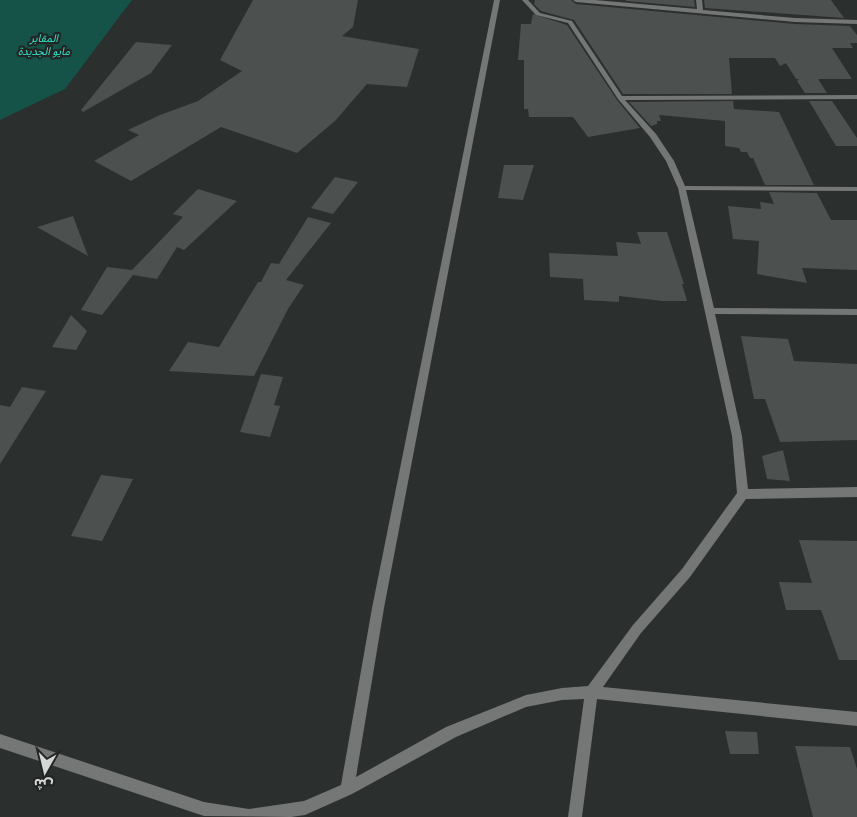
<svg xmlns="http://www.w3.org/2000/svg" width="857" height="817" font-family="'Playfair Display','Noto Sans Arabic',serif">
	<rect width="100%" height="100%" fill="#2b2f2e"/>
	<path fill="#155248" d="M0,0H132L65,89L0,120Z"/>
	<path fill="#4c504f" d="M253,0H358L353,27L342,36L419,49L407,87L367,84L335,121L297,153L221,127L131,181L94,161L139,135L128,130L160,115L198,101L242,71L220,60Z
		M535,0H571L576,4L795,24L850,26L857,35V43H850L853,48H832L852,79H818L827,93H805L797,81L799,79H796L786,63L780,66L775,58H729L732,94H623L574,20L541,11L534,4Z
		M626,0H694L695,7L626,1Z
		M704,0H831L844,18L705,8Z
		M533,14L567,25L617,100L640,128L588,137L573,117H529L528,109H524V60H518L521,24H531Z
		M136,42L172,45L151,73L83,112L81,110Z
		M733,101L734,109L779,112L814,185H765L753,158H750L747,152H741L739,148L725,146V121L659,115L661,121H657V124L651,126L629,102Z
		M809,101H832L857,138V146H836Z
		M504,165H534L523,200L498,198Z
		M335,177L358,182L333,214L311,208Z
		M198,189L237,201L184,250L177,247L157,279L133,275L102,315L81,310L107,267L132,270L183,217L173,214Z
		M769,192L817,193L831,220H857V270L802,268L807,283L757,274L759,241L733,239L728,206L761,209L760,202L774,204Z
		M73,216L88,256L37,227Z
		M308,217L331,223L286,280L304,285L288,309L254,376L169,371L188,342L219,347L258,282H261L271,263L279,264Z
		M637,232H667L684,284H682L687,301H663L619,296V302L584,300L583,279L550,277L549,253L618,256L616,242L641,244Z
		M71,315L87,331L76,350L52,347Z
		M741,336L788,339L794,361L857,364V440L780,442L765,399H754Z
		M261,374L283,377L274,405L280,406L270,437L240,432Z
		M22,387L46,391L0,464V405L10,407Z
		M783,450L790,481L767,479L762,456Z
		M101,475L133,479L102,541L71,536Z
		M799,540L857,541V660H839L821,610H786L779,582L812,583Z
		M725,731L757,732L759,754H730Z
		M795,746L850,747L857,769V817H813Z"/>
	<g fill="none" stroke-linecap="round" stroke-linejoin="round">
		<path fill="#757676" fill-rule="evenodd" d="M494,0H500L384,608L356,777L446,727L526,695L562,688L588,686L633,625L682,569L737,493L732,436L678,188L666,161L650,137L618,99L568,23L536,15L522,0H528L540,13L572,21L622,96L857,95V99L625,100L656,134L674,161L685,186L857,187V191L686,190L714,308L857,309V315L715,314L742,436L748,489L857,487V497L746,499L690,577L641,633L603,687L857,712V726L597,699L582,817H568L584,699L562,700L526,707L456,737L352,794L305,815L291,817L204,816L0,748V734L204,802L249,809L304,801L341,785L372,608Z
			M573,0H595L697,9L696,0H702L703,10L795,18L857,20V24L795,22L576,2Z"/>
	</g>
	<g text-anchor="middle" stroke-width="4.5" stroke-linejoin="round" paint-order="stroke">
		<g font-size="11" font-style="italic" fill="#2ee6cb" stroke="#222524">
			<text x="44" y="42">المقابر<tspan x="44" dy="13">مايو الجديدة</tspan></text>
		</g>
	</g>
	<g transform="translate(45 772) rotate(188)" stroke="#222524" stroke-width="4" paint-order="stroke">
	<path d="M0-4L9 19L0 12L-9 19Z" fill="#d5d7d7"/>
	<text y="-8" font-size="14" font-weight="bold" text-anchor="middle" fill="#d5d7d7">ش</text>
	</g>
</svg>
